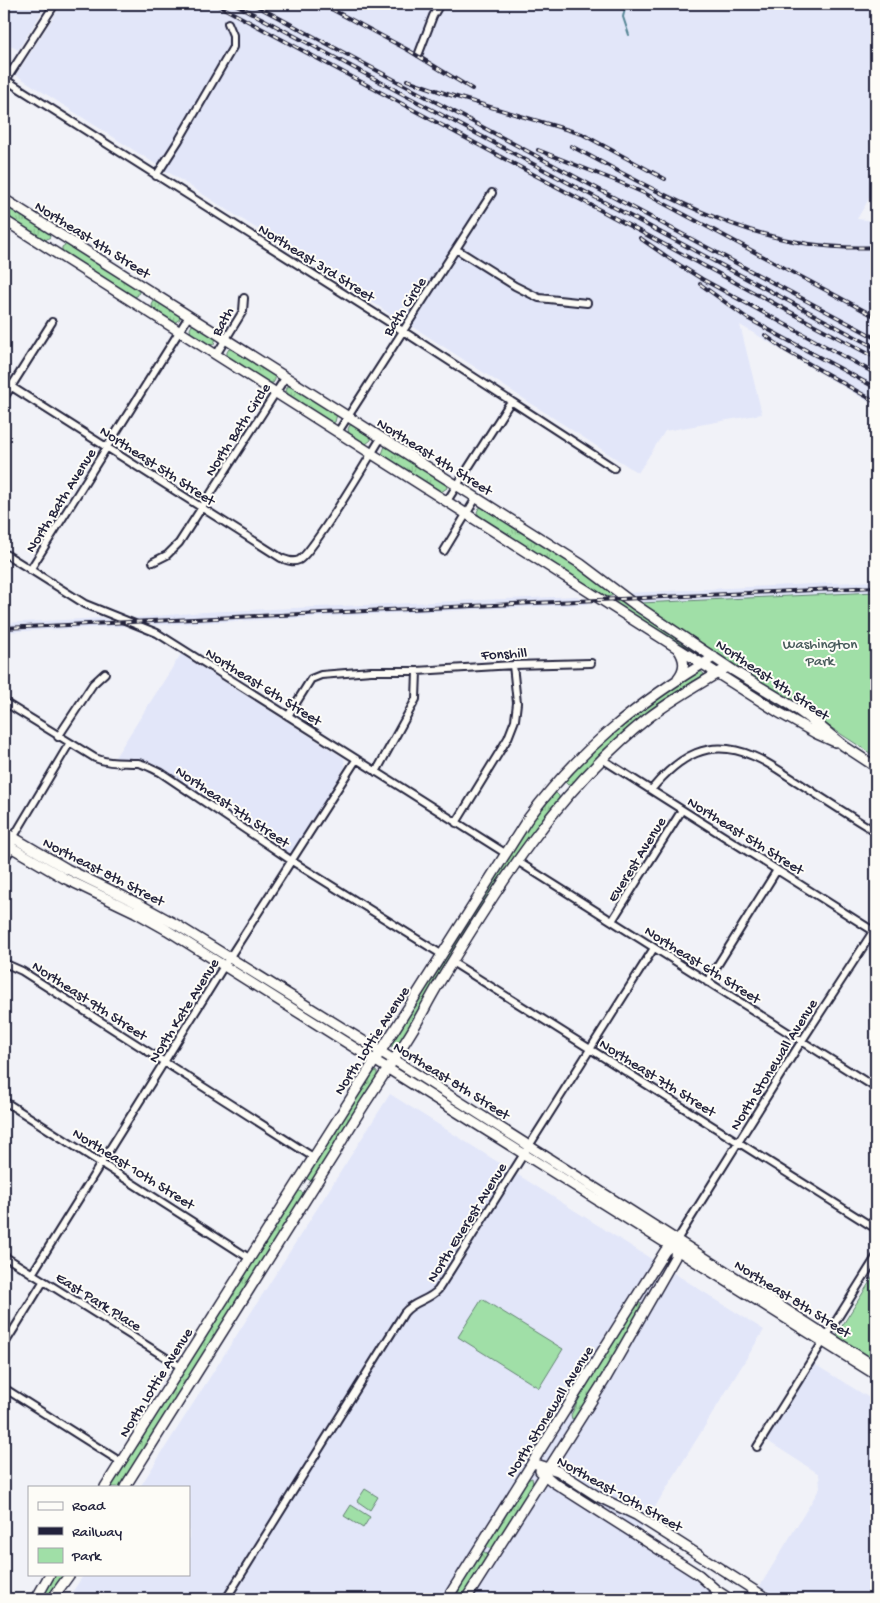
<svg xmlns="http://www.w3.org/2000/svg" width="880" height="1603" font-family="'Gochi Hand',sans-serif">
	<defs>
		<pattern id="grass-tufts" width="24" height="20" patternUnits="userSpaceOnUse" patternTransform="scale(1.25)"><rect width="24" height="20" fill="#a0dfa7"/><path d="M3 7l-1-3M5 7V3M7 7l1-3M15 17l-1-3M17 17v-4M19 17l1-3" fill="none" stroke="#8abf91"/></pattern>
	</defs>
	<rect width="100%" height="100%" fill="#f1f2f8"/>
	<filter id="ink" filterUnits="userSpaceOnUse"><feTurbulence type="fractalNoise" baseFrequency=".02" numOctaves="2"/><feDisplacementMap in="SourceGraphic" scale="10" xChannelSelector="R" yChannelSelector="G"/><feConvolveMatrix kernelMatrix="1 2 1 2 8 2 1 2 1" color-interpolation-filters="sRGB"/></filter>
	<g filter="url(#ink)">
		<path fill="#e2e6f9" d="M4,4H47L18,50L4,42Z
			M62,4H876V187L857,219L876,221V406L740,325L762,414L665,431L638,473L415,328L400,320L16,75Z
			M876,581V592L641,603L626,593Z
			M577,596L589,604L155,625L132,618L204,612Z
			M104,618L126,626L4,632V623Z
			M181,654L344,758L345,767L292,853L286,851L160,769L114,759Z
			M390,1094L764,1330L634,1541H638L672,1563L722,1599H68L84,1574H189V1487H140Z
			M814,1364L876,1402V1599H781L766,1590L761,1599H752L820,1488L819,1474L766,1440Z"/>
		<path fill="url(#grass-tufts)" stroke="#618071" d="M4,204L49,233L50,237L44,241L4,215Z
			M68,244L138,288L139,293L137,296L133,297L62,251V247L65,245Z
			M154,301H157L179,314L180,319L174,323L153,309L152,305Z
			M192,325H196L216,338L214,344L210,345L191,334L190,329Z
			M229,349H232L275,375V380L273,383H269L227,357V352Z
			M288,386H292L337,414L335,422L332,423L288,395L286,390Z
			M350,425H354L371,436V440L366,444L349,434L348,429Z
			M385,446L446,484L447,488L441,492L382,454Z
			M483,507L573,564L616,595L606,597L479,516L477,512L479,508Z
			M623,601L702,653L705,656L704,658H700L614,602Z
			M699,670L704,674L702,678L665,700L650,712L575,783L568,785L564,781L615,727Z
			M733,677L783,708L794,712L819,730V731L732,679Z
			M555,792L559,796V802L399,1046L395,1048L392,1047V1042L503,859L550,793Z
			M373,1070L377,1072V1077L343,1129L334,1151L316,1178L311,1181L306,1178V1172Z
			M298,1190L303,1193L304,1199L122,1487H109L294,1193Z
			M638,1302L641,1304L642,1309L575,1418L572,1419L571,1415L590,1377Z
			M532,1478L533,1484L492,1550L484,1545L527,1480Z
			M481,1550L489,1555L460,1599H455L467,1572Z
			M53,1574H67L50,1599H39Z"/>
		<path fill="#a0dfa7" stroke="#618071" d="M876,592V757L641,603Z
			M876,1272V1362L842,1340L837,1334Z
			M482,1299L563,1349L539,1388L458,1337Z
			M365,1489L378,1497L370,1510L357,1501Z
			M351,1505L370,1517L363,1528L344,1516Z"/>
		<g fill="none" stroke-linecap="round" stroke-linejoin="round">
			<path stroke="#548594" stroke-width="2" d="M626,4L623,17L629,35"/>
			<defs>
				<path id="street" d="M419,53L433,16L440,4
					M6,80L403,331L614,468
					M4,83L55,4
					M156,176L179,140L233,47V35L228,23
					M456,249L515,286L539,298L587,303
					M216,355L243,311L244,298
					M4,382L281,558C287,560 292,563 299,560C313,553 369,457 381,438
					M4,398L52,322
					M338,432L492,193
					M447,501L511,401
					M444,551L476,498
					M4,553L85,604L157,633L505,853
					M153,562L167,555L179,543L285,378
					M30,570L189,316
					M4,702L95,758C109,764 122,762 138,763C145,764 153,769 160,772L292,861L441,954
					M288,716L311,679L321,675L371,671H417L513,665L591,663
					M58,737L93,684L105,673
					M602,759L875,932
					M376,772L416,699L417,671
					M651,790C679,756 709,737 753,756C770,763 784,774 799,783C825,800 850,816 876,832
					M456,823L508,738L515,720L517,703L513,665
					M4,860L12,848L13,838L69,744
					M517,861L876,1088
					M612,921L682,810
					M452,962L876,1229
					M4,963L22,971L313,1157
					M707,982L777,870
					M4,1101L249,1258
					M677,1240L796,1050L876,927
					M4,1256L181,1367
					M32,1274L224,966L356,760
					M4,1345L43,1282
					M4,1388L121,1462
					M757,1447L876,1257
					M226,1599L404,1313C413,1301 428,1301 438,1290L654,948"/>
				<path id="secondary" d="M4,199L581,564L634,604L734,671L792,706L821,727L844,746L876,767
					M4,220L778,712L817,734L835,742
					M678,649C685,659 686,668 678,678
					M4,832L67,869L137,903L177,925L402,1065L876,1367
					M4,843L64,878L135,912L167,930L876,1375
					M533,1463L558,1471L597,1496L636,1515L768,1599
					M540,1471L553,1482L699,1575L716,1590L730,1599
					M105,1487L527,820C578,750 640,701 714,657
					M125,1487L335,1153C358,1111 387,1072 412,1031C421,1016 429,1000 438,985C497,887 558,790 648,718C673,699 701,683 728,667
					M36,1599L50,1574
					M52,1599L70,1574
					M447,1599L665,1251L673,1244
					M466,1599L606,1378L675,1257L676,1245"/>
			</defs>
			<use href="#street" stroke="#22223b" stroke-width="10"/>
			<use href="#secondary" stroke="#22223b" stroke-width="12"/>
			<use href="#street" stroke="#fdfcf7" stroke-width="6"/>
			<use href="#secondary" stroke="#fdfcf7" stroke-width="9"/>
			<defs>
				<path id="rail" d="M216,4L876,358
					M235,4L876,348
					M253,4L876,338
					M322,4L408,50L472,89
					M407,80L450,95L582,134L665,179
					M571,146C668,197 762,254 876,247
					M538,150L619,182L646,194L876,317
					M640,238L673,261L702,279L876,374
					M700,284L747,318L876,388
					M765,335L785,350L876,402
					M4,628L876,587"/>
			</defs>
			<use href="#rail" stroke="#22223b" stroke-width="4"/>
			<use href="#rail" stroke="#fdfcf7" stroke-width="2" stroke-dasharray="5.5" stroke-linecap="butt"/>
		</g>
	</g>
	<g text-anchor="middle" stroke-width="4" stroke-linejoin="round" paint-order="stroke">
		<g font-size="15" fill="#22223b" stroke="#fdfcf7">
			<text transform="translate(93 239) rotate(32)" y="5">Northeast 4th Street</text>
			<text transform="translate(317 262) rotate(32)" y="5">Northeast 3rd Street</text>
			<text transform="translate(404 306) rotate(-57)" y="5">Bath Circle</text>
			<text transform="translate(222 321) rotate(-61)" y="5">Bath</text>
			<text transform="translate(237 429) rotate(-57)" y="5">North Bath Circle</text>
			<text transform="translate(435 456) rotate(32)" y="5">Northeast 4th Street</text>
			<text transform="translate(158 465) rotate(33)" y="5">Northeast 5th Street</text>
			<text transform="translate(60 500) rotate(-58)" y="5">North Bath Avenue</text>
			<text transform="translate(504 653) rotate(-3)" y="5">Fonshill</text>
			<text transform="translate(773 679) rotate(34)" y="5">Northeast 4th Street</text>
			<text transform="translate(264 686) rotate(32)" y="5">Northeast 6th Street</text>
			<text transform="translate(233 806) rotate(34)" y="5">Northeast 7th Street</text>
			<text transform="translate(746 835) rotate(32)" y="5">Northeast 5th Street</text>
			<text transform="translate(636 859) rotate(-58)" y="5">Everest Avenue</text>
			<text transform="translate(104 871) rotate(27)" y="5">Northeast 8th Street</text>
			<text transform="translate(703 964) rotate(32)" y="5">Northeast 6th Street</text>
			<text transform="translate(90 1000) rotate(33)" y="5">Northeast 9th Street</text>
			<text transform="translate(183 1010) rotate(-58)" y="5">North Kate Avenue</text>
			<text transform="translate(371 1040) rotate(-57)" y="5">North Lottie Avenue</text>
			<text transform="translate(773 1064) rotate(-58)" y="5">North Stonewall Avenue</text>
			<text transform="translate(658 1077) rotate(32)" y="5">Northeast 7th Street</text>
			<text transform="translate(452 1080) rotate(32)" y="5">Northeast 8th Street</text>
			<text transform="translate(134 1168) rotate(32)" y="5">Northeast 10th Street</text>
			<text transform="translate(466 1222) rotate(-58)" y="5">North Everest Avenue</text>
			<text transform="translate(793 1298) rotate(32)" y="5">Northeast 8th Street</text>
			<text transform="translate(99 1301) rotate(32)" y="5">East Park Place</text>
			<text transform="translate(155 1382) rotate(-58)" y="5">North Lottie Avenue</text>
			<text transform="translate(549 1411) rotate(-58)" y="5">North Stonewall Avenue</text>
			<text transform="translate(620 1493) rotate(29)" y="5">Northeast 10th Street</text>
		</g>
		<g font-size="15" fill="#485b5b" stroke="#fdfcf7">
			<text x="820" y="648">Washington<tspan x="820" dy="17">Park</tspan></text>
		</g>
	</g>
	<rect width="880" height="1603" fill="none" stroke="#fdfcf7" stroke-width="20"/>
	<rect x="10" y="10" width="860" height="1583" fill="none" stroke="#22223b" stroke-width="2" filter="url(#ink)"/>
	<rect x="28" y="1486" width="162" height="90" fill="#fdfcf7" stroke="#a5a5ac"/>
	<rect x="38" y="1502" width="25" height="8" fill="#fdfcf7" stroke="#a5a5ac"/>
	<text x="72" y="1510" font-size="15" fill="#22223b">Road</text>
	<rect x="38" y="1527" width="25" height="8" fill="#22223b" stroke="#a5a5ac"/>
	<text x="72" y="1536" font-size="15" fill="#22223b">Railway</text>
	<rect x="38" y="1548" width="25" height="15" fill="#a0dfa7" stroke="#a5a5ac"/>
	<text x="72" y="1560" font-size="15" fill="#22223b">Park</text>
</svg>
